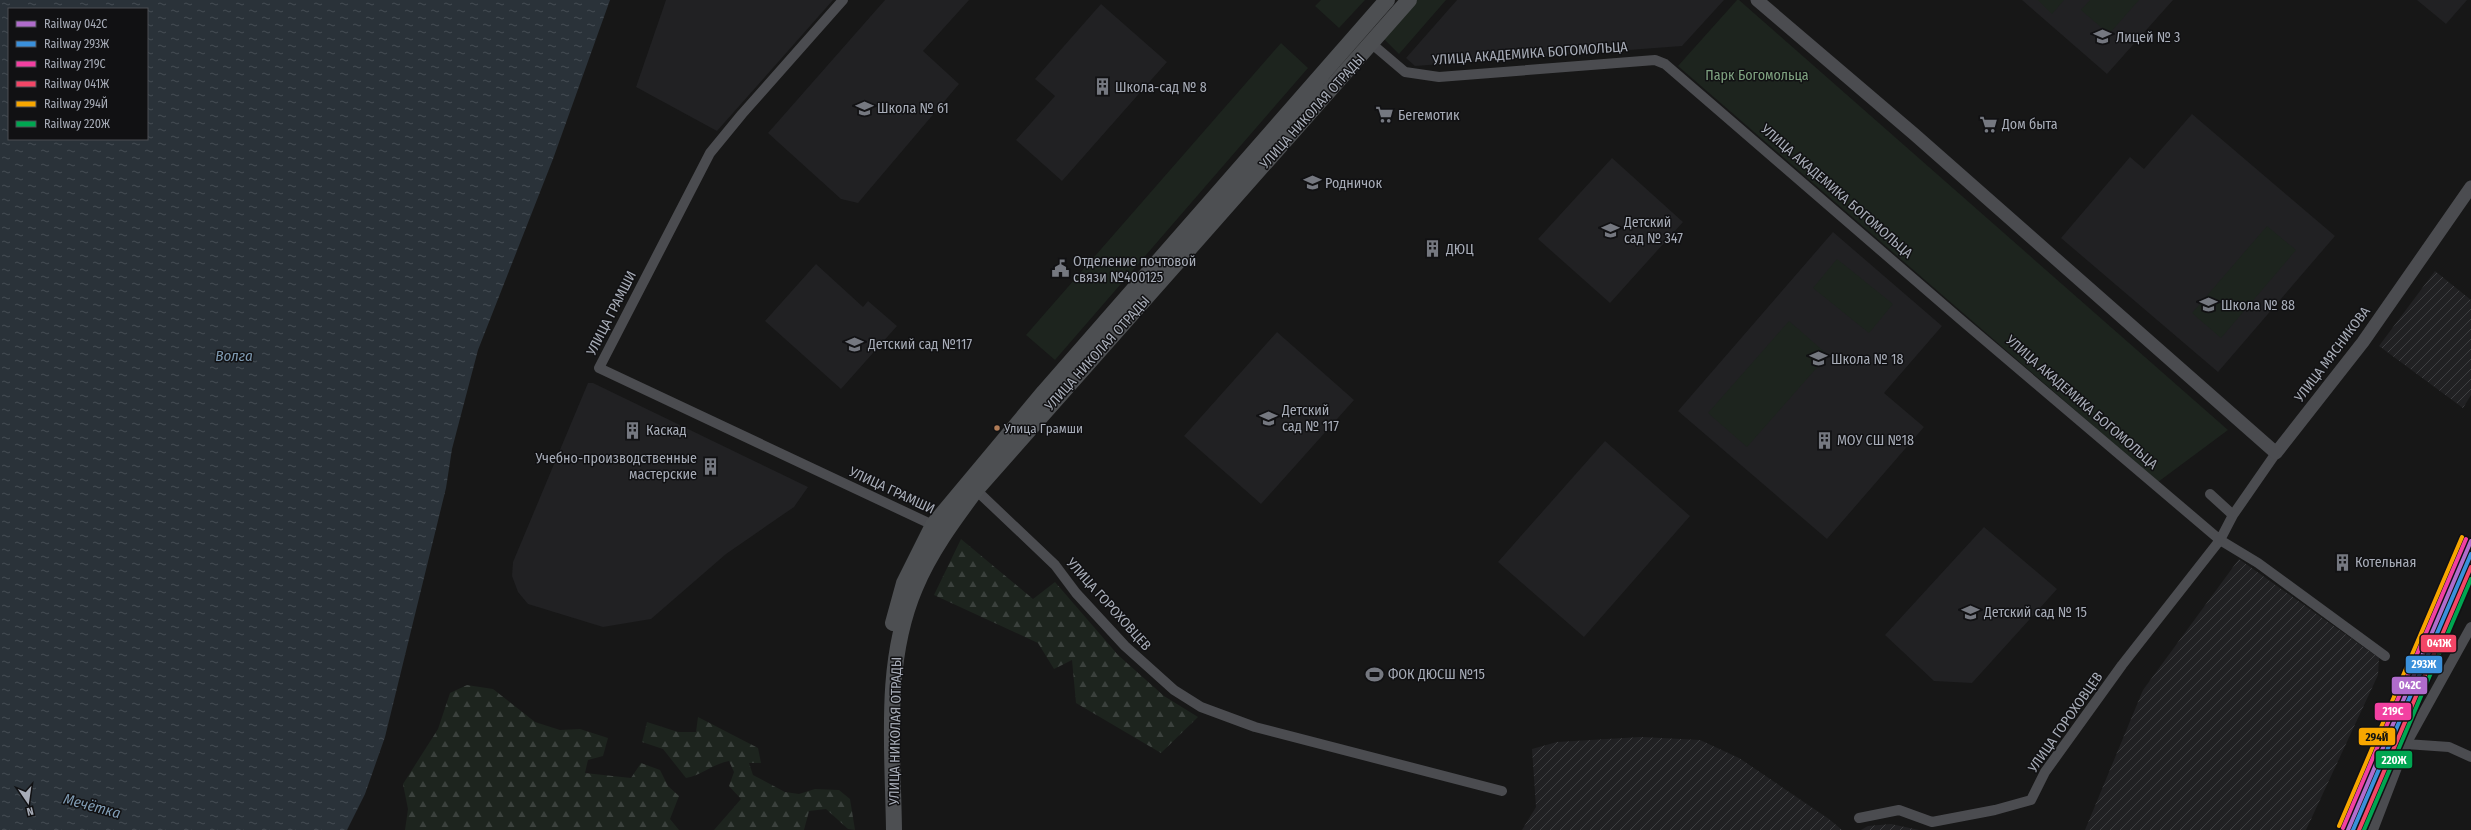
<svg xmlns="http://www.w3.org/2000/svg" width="2471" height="830" font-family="'Fira Sans Condensed',sans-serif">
	<defs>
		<pattern id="industrial-furrows" width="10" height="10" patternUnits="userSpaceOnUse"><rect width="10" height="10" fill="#212123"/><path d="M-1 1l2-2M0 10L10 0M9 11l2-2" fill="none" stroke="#3e3f41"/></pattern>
		<pattern id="forest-firs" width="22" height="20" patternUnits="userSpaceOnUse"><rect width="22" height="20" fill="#1d241e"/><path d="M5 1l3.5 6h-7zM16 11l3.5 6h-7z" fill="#3b413d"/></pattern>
		<pattern id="water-ripples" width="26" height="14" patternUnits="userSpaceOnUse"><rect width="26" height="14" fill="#2a3239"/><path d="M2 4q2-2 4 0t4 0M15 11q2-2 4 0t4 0" fill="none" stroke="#464d54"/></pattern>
	</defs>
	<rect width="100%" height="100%" fill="#171717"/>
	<path fill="#212123" d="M666,0H833L717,131L636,87Z
		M885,0H969L923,51L959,84L858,203L841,199L768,133Z
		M1457,0H1724L1682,46L1415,66L1406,58Z
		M2022,0H2173L2107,74Z
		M2417,0H2467L2446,24Z
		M1101,4L1167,62L1062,181L1016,140L1055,96L1035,79Z
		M2192,114L2335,236L2218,372L2061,238L2130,157L2144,169Z
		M1612,158L1683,222L1610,303L1538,239Z
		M1833,232L1942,326L1884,393L1924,427L1827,539L1678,411Z
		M816,264L863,307L868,301L897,326L841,389L765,321Z
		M1277,332L1354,400L1261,504L1184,436Z
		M588,383H593L808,487L794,507L726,554L651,619L603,627L528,604L518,592L512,576L513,562Z
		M1605,441L1690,516L1584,637L1498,562Z
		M1984,527L2057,589L1972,683L1934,681L1885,635Z"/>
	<path fill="url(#industrial-furrows)" d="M2435,271L2471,300V395L2463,408L2379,346Z
		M2239,559L2379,658L2378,675L2306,830H2085L2143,690Z
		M1641,737L1700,740L1739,758L1829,819L1842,830H1522L1536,807L1532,749L1557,742Z
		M1891,824L1919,830H1861L1868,826Z"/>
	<path fill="#1d241e" d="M1321,0H1365L1339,28L1315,6Z
		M1417,0H1446L1399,54L1383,38Z
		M1737,0H1739L2228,430L2158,482L1678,66Z
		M2038,0H2064L2052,14Z
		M2090,0H2139L2109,34L2081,10Z
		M1281,43L1308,68L1055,360L1026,335Z
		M2267,226L2296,250L2221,338L2192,313Z
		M1837,259L1893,304L1869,333L1813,288Z
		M1789,321L1828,355L1747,447L1708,413Z"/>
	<path fill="url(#forest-firs)" d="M961,539L1033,599L1055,582L1118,655L1164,696L1198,717L1161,753L1076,703L1072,660L1054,669L1038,643L934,595Z
		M467,685L493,689L535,722L560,730L580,729L608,738L603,756L588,760L585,773L631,778L641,763L660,770L668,786L679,796L670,819L679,830H405L408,809L403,784L438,729L450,693Z
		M698,717L758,748L761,763H749L753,775L785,792L799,794L815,789L839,790L850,799L855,830L848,829L826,809L809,811L804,830H714L741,799L729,786L734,772L729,761C713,764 702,775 686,778L663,749L642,742L647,722L678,732H696Z"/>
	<path fill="url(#water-ripples)" fill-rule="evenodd" d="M0,0H610L553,159L478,350L452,449L446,488L385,737L365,794L347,830H0ZM9,9H147V139H9Z"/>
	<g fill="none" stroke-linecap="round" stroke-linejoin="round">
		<path stroke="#4b4c50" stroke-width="10" d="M843,0L742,114L710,153L599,368L937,527
			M1372,44L1405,72L1439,77L1655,60L1665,64L1960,319L2220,540L2258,563L2385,656
			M976,490L1055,565L1076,593L1125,646L1174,690L1201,707L1255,727L1502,791
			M2210,494L2233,515
			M2406,744L2449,747L2471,757
			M1859,818L1899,810L1932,822L1995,810L2031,800L2045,772L2122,665L2220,540L2233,515L2276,453
			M2373,830L2406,744L2471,627"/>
		<path stroke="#4b4c50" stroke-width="13" d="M1757,0L1914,134L2276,453L2363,342L2471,187"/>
		<path stroke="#4d4f52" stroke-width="16" d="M893,623L904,583L933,525L1044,392L1387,0
			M894,830C893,750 883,663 915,588C930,552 953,521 976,490L1409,0"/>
		<defs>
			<path id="rail" d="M2356,830L2471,559"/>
		</defs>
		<use href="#rail" stroke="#4b4c4f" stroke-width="4"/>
		<use href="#rail" stroke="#111113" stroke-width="2.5" stroke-dasharray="8" stroke-linecap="butt"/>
		<defs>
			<path id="rail-1" d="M2348,830L2471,541"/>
			<path id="rail-2" d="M2353,830L2471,554"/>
			<path id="rail-3" d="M2343,828L2466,539"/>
			<path id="rail-4" d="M2359,830L2471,567"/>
			<path id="rail-5" d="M2339,826L2462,537"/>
			<path id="rail-6" d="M2364,830L2471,579"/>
		</defs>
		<use href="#rail-1" stroke="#111113" stroke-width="7"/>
		<use href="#rail-2" stroke="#111113" stroke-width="7"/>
		<use href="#rail-3" stroke="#111113" stroke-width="7"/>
		<use href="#rail-4" stroke="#111113" stroke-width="7"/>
		<use href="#rail-5" stroke="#111113" stroke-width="7"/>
		<use href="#rail-6" stroke="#111113" stroke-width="7"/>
		<use href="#rail-1" stroke="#b06ccc" stroke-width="4"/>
		<use href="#rail-2" stroke="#3a90db" stroke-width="4"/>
		<use href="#rail-3" stroke="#f240a1" stroke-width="4"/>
		<use href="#rail-4" stroke="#f34667" stroke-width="4"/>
		<use href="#rail-5" stroke="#f7a600" stroke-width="4"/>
		<use href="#rail-6" stroke="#00a651" stroke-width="4"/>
	</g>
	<defs>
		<symbol id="school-bare" viewBox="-9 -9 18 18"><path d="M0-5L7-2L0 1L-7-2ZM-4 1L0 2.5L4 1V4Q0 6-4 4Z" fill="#757880" stroke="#111113" stroke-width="2.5" paint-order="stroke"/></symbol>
		<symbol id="building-bare" viewBox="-9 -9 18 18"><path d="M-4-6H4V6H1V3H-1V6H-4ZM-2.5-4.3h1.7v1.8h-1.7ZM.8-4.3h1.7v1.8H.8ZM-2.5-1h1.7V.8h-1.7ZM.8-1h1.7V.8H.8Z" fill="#757880" stroke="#111113" stroke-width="2.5" paint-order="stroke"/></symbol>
		<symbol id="supermarket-bare" viewBox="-9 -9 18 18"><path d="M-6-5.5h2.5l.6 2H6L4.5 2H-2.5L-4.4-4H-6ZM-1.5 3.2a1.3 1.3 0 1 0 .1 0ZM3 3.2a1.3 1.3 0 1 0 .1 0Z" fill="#757880" stroke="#111113" stroke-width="2.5" paint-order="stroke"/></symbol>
		<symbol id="civic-bare" viewBox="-9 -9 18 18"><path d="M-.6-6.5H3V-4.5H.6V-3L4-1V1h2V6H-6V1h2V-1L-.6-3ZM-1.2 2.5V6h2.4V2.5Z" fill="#757880" stroke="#111113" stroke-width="2.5" paint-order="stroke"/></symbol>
		<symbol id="stadium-bare" viewBox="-9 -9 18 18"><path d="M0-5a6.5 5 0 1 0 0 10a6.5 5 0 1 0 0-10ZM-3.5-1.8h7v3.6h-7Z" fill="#757880" stroke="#111113" stroke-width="2.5" paint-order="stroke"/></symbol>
	</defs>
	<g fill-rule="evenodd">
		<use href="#school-bare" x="2090" y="24" width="25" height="25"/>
		<use href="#building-bare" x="1090" y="74" width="25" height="25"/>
		<use href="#school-bare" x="852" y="96" width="25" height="25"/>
		<use href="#supermarket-bare" x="1372" y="102" width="25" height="25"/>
		<use href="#supermarket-bare" x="1976" y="112" width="25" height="25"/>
		<use href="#school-bare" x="1300" y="170" width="25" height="25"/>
		<use href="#school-bare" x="1598" y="218" width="25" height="25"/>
		<use href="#building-bare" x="1420" y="236" width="25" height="25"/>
		<use href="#civic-bare" x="1048" y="256" width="25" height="25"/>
		<use href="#school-bare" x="2196" y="292" width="25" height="25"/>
		<use href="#school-bare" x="842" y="332" width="25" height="25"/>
		<use href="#school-bare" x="1806" y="346" width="25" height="25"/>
		<use href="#school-bare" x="1256" y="406" width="25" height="25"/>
		<use href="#building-bare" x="620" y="418" width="25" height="25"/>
		<use href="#building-bare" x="1812" y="428" width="25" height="25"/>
		<use href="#building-bare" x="698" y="454" width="25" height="25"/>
		<use href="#building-bare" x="2330" y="550" width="25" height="25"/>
		<use href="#school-bare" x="1958" y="600" width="25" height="25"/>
		<use href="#stadium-bare" x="1362" y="662" width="25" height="25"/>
	</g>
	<circle fill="#b07c57" stroke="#111113" stroke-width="1.5" cx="997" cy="428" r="3.5"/>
	<g text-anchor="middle" stroke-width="3" stroke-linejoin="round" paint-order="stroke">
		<g font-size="13" fill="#a8adb8" stroke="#111113" text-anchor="start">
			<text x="1004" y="433">Улица Грамши</text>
		</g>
		<g font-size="14" fill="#a8adb8" stroke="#111113" text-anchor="start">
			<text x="2116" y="42">Лицей № 3</text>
			<text x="1115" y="92">Школа-сад № 8</text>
			<text x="877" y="113">Школа № 61</text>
			<text x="1398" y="120">Бегемотик</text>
			<text x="2002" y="129">Дом быта</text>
			<text x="1325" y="188">Родничок</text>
			<text x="1624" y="227">Детский<tspan x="1624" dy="16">сад № 347</tspan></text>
			<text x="1446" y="254">ДЮЦ</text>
			<text x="1073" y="266">Отделение почтовой<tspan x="1073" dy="16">связи №400125</tspan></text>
			<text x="2221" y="310">Школа № 88</text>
			<text x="868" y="349">Детский сад №117</text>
			<text x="1831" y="364">Школа № 18</text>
			<text x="1282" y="415">Детский<tspan x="1282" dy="16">сад № 117</tspan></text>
			<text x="646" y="435">Каскад</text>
			<text x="1837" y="445">МОУ СШ №18</text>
			<text x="697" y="463" text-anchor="end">Учебно-производственные<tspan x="697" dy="16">мастерские</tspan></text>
			<text x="2355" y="567">Котельная</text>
			<text x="1984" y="617">Детский сад № 15</text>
			<text x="1388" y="679">ФОК ДЮСШ №15</text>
		</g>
		<g font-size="14" fill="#a8adb8" stroke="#111113">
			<text transform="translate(1530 53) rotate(-4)" y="5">УЛИЦА АКАДЕМИКА БОГОМОЛЬЦА</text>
			<text transform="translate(1312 111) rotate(-48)" y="5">УЛИЦА НИКОЛАЯ ОТРАДЫ</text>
			<text transform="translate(1837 191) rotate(41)" y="5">УЛИЦА АКАДЕМИКА БОГОМОЛЬЦА</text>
			<text transform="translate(611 313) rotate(-63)" y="5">УЛИЦА ГРАМШИ</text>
			<text transform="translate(1097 353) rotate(-48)" y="5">УЛИЦА НИКОЛАЯ ОТРАДЫ</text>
			<text transform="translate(2332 354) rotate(-53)" y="5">УЛИЦА МЯСНИКОВА</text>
			<text transform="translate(2082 402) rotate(41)" y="5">УЛИЦА АКАДЕМИКА БОГОМОЛЬЦА</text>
			<text transform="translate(892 490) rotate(25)" y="5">УЛИЦА ГРАМШИ</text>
			<text transform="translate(1109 604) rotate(48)" y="5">УЛИЦА ГОРОХОВЦЕВ</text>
			<text transform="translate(2065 722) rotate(-55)" y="5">УЛИЦА ГОРОХОВЦЕВ</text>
			<text transform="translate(895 731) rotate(-89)" y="5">УЛИЦА НИКОЛАЯ ОТРАДЫ</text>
		</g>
		<g font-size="14" fill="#7fa381" stroke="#111113">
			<text x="1757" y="80">Парк Богомольца</text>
		</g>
		<g font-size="15" font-style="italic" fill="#7f9bb3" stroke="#111113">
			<text x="234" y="361">Волга</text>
			<text transform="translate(92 806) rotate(15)" y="5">Мечётка</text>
		</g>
	</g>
	<g stroke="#111113" stroke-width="1.5">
		<rect x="2420" y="634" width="37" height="19" rx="4" fill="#f34667"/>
		<rect x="2405" y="655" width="38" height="19" rx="4" fill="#3a90db"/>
		<rect x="2391" y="676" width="37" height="19" rx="4" fill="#b06ccc"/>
		<rect x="2374" y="702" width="38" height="19" rx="4" fill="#f240a1"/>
		<rect x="2358" y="727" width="38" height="19" rx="4" fill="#f7a600"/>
		<rect x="2375" y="750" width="38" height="19" rx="4" fill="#00a651"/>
	</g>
	<g font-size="11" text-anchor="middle" font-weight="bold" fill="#fff">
		<text x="2439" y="647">041Ж</text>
		<text x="2424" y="668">293Ж</text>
		<text x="2410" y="689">042С</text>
		<text x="2393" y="715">219С</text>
		<text x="2394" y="764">220Ж</text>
	</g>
	<g font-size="11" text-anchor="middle" font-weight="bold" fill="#111">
		<text x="2377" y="741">294Й</text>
	</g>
	<rect x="8" y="8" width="140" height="132" fill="#111113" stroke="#4d4f55"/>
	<rect x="16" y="21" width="20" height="6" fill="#b06ccc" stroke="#4d4f55"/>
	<text x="44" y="28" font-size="12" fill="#a8adb8">Railway 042С</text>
	<rect x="16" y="41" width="20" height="6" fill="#3a90db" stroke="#4d4f55"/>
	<text x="44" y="48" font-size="12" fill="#a8adb8">Railway 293Ж</text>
	<rect x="16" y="61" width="20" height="6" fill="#f240a1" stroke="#4d4f55"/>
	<text x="44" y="68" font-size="12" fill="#a8adb8">Railway 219С</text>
	<rect x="16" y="81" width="20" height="6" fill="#f34667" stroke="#4d4f55"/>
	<text x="44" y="88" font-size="12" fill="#a8adb8">Railway 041Ж</text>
	<rect x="16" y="101" width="20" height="6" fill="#f7a600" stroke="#4d4f55"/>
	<text x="44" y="108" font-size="12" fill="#a8adb8">Railway 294Й</text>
	<rect x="16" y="121" width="20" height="6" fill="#00a651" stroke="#4d4f55"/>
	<text x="44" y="128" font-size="12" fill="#a8adb8">Railway 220Ж</text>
	<g transform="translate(28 802) rotate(167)" stroke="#111113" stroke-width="3" paint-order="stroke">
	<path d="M0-3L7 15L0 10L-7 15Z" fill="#a8adb8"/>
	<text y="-6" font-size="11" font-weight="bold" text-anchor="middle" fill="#a8adb8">N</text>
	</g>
</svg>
